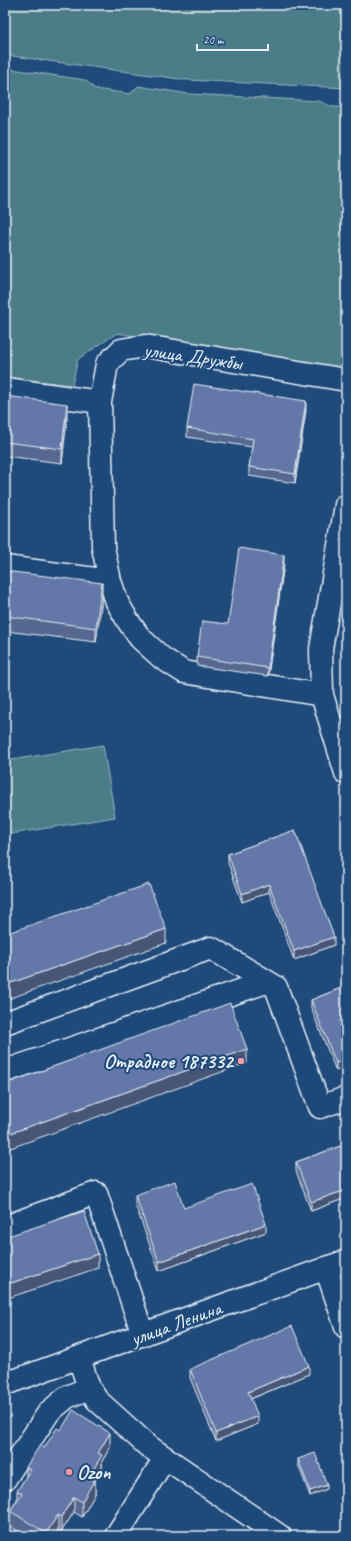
<svg xmlns="http://www.w3.org/2000/svg" width="351" height="1541" font-family="Caveat,sans-serif">
	<rect width="100%" height="100%" fill="#1f4a7a"/>
	<filter id="ink" filterUnits="userSpaceOnUse"><feTurbulence type="fractalNoise" baseFrequency=".025" numOctaves="2"/><feDisplacementMap in="SourceGraphic" scale="8" xChannelSelector="R" yChannelSelector="G"/><feConvolveMatrix kernelMatrix="1 2 1 2 8 2 1 2 1" color-interpolation-filters="sRGB"/></filter>
	<g filter="url(#ink)">
		<path fill="#4b7d88" stroke="#9ab7c0" d="M5,5H300L346,11V88L187,80L5,55Z
			M5,68L85,80L95,89L130,94L138,86L189,94L319,101C328,105 338,111 346,104V371L117,333L78,359L72,385L5,377Z
			M103,745L115,817L5,835V761Z"/>
		<g fill="none" stroke-linecap="round" stroke-linejoin="round">
			<defs>
				<path id="minor" d="M5,389L100,402L107,364L121,350L145,346L346,380
					M100,402L103,547L110,581L117,602L128,621L140,638L162,658L184,672L322,695
					M346,505L321,649L322,695L346,773
					M5,567L110,581
					M5,1023L211,948L276,987L320,1107L346,1098
					M5,1071L266,982
					M5,1227L96,1193L143,1335
					M326,1268L346,1327
					M79,1358L89,1388L97,1400L148,1446L280,1536
					M5,1384L346,1261
					M5,1479L49,1412L67,1397L89,1388
					M5,1534L6,1536
					M116,1536L165,1458"/>
			</defs>
			<use href="#minor" stroke="#e8f1f8" stroke-width="25"/>
			<use href="#minor" stroke="#1f4a7a" stroke-width="22"/>
		</g>
		<path fill="#566790" stroke="#e8f1f8" d="M5,396L67,418L62,463L5,456Z
			M306,410L295,483L249,476V467L252,447L187,437V428Z
			M284,563L268,676L197,666V657L228,624Z
			M5,571L102,598L96,642L5,631Z
			M295,830L334,945L294,960L269,892L242,902L228,863V854Z
			M346,986L336,1071L311,1008V1000Z
			M346,1144V1198L311,1211L296,1171V1162Z
			M135,1195L184,1208L266,1232L159,1271L135,1204Z
			M190,1369L309,1374L251,1399L258,1424L216,1441L190,1378Z
			M61,1430L110,1448L102,1461V1470L95,1481V1494L82,1517L74,1512L61,1532L58,1530L54,1536H26L10,1526V1511L17,1500V1491L26,1477V1467Z
			M298,1459L327,1489L310,1496L298,1464Z"/>
		<path fill="#465476" stroke="#e8f1f8" d="M306,401V410L295,483V474Z
			M67,404V418L62,463V449Z
			M284,555V563L268,676V668Z
			M102,583V598L96,642V628Z
			M269,884V892L242,902V894Z
			M166,929V943L5,1000V985Z
			M334,937V945L294,960V951Z
			M247,1049V1063L5,1150V1135Z
			M346,1059V1067L336,1071V1063Z
			M346,1190V1198L311,1211V1202Z
			M266,1224V1232L159,1271V1262Z
			M98,1254V1268L5,1299V1285Z
			M309,1366V1374L248,1400V1392Z
			M258,1416V1424L216,1441V1433Z
			M110,1433V1448L102,1461V1470L95,1481V1494L82,1517V1502L90,1475L98,1453Z
			M327,1485V1489L310,1496V1491Z
			M74,1497V1512L61,1532V1517Z
			M58,1515V1530L54,1536H46V1533Z"/>
		<path fill="#6478a8" stroke="#e8f1f8" d="M194,384L306,401L295,474L249,467L253,439L187,428Z
			M5,396L67,404L62,449L5,442Z
			M239,548L284,555L268,668L197,657L202,621L228,624Z
			M5,571L102,583L96,628L5,616Z
			M295,830L334,937L294,951L269,884L242,894L228,854Z
			M149,884L166,929L5,985V934Z
			M346,986V1059L336,1063L311,1000Z
			M230,1003L247,1049L5,1135V1084Z
			M346,1144V1190L311,1202L296,1162Z
			M175,1181L184,1208L252,1184L266,1224L159,1262L135,1195Z
			M84,1211L98,1254L5,1285V1237Z
			M292,1326L309,1366L248,1392L258,1416L216,1433L190,1369Z
			M73,1410L110,1433L98,1453L102,1455L90,1475L95,1479L82,1502L74,1497L61,1517L58,1515L46,1533L10,1511L22,1493L17,1491L30,1470L26,1467L40,1445L44,1448L57,1428L61,1430Z
			M315,1453L327,1485L310,1491L298,1459Z"/>
	</g>
	<g fill="#ff9aa2" stroke="#1f4a7a" stroke-width="1.5">
		<circle cx="241" cy="1061" r="4"/>
		<circle cx="69" cy="1472" r="4"/>
	</g>
	<g text-anchor="middle" stroke-width="4" stroke-linejoin="round" paint-order="stroke">
		<g font-size="20" fill="#e8f1f8" stroke="#1f4a7a">
			<text transform="translate(193 356) rotate(8)" y="7">улица Дружбы</text>
			<text transform="translate(176 1323) rotate(-20)" y="7">улица Ленина</text>
		</g>
		<g font-size="20" font-weight="bold" fill="#e8f1f8" stroke="#1f4a7a" text-anchor="end">
			<text x="233" y="1068">Отрадное 187332</text>
			<text x="77" y="1479" text-anchor="start">Ozon</text>
		</g>
	</g>
	<rect width="351" height="1541" fill="none" stroke="#1f4a7a" stroke-width="20"/>
	<rect x="10" y="10" width="331" height="1521" fill="none" stroke="#e8f1f8" stroke-width="1.5" filter="url(#ink)"/>
	<path d="M197 44v6h71v-6" fill="none" stroke="#e8f1f8" stroke-width="2"/>
	<text x="203" y="44" font-size="12" fill="#e8f1f8" stroke="#1f4a7a" stroke-width="3" paint-order="stroke">20 m</text>
</svg>
